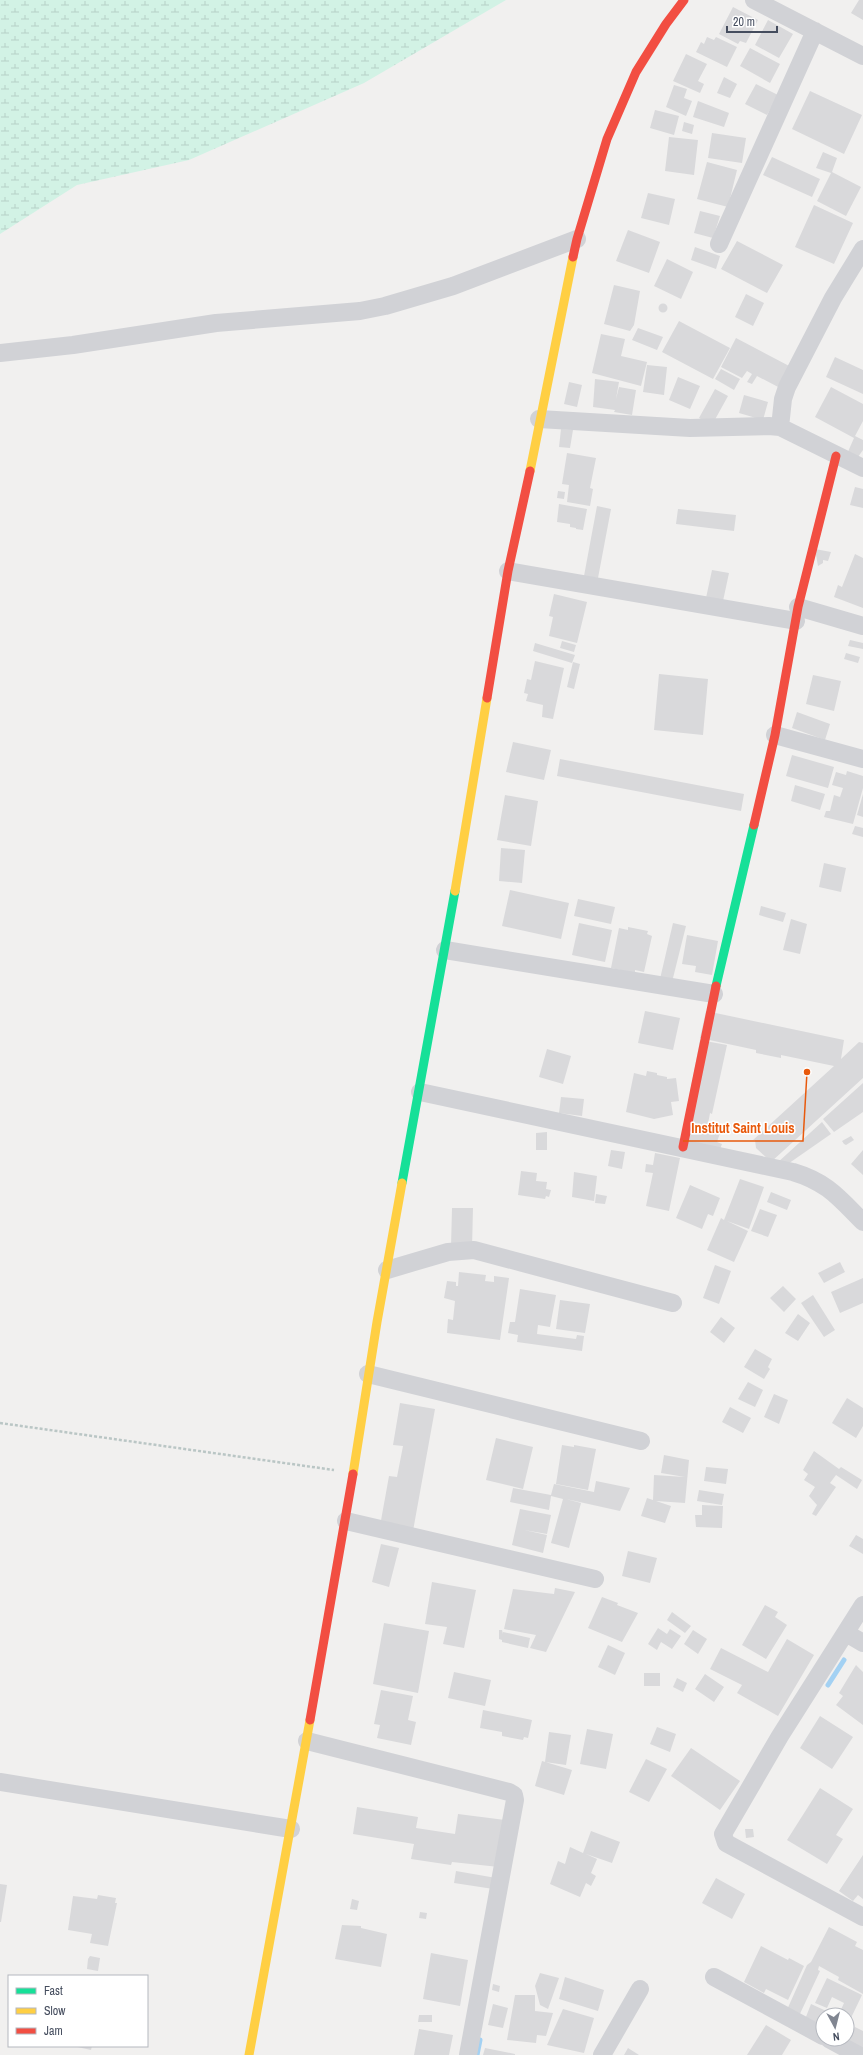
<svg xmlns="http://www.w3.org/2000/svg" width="863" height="2055" font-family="'Archivo Narrow',sans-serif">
	<defs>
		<pattern id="wetland-marsh" width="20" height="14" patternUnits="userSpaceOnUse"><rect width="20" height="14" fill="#d2f2e5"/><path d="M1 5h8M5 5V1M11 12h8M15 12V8" fill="none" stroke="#b6d1c7"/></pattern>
	</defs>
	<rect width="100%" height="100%" fill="#f1f0ef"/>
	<path fill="url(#wetland-marsh)" d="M0,0H506L364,83L189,160L77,185L0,234Z"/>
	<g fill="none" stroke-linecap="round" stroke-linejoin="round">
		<path stroke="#a3d1f3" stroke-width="5" d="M828,1685L844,1660
			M477,2055L480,2040"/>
	</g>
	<path fill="#d9d9db" d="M859,0H863V20L851,13Z
		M733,7L758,20L746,43L740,41L738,44L719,34Z
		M768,20L793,34L779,58L755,45Z
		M707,37L714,40L716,37L737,47L727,67L696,52L701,42L704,44Z
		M750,48L780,64L770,83L740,66Z
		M686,54L707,64L698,81L704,84L700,93L673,81Z
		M724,77L737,84L730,98L717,93Z
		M756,84L778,95L767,115L745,104Z
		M674,85L687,89L684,98L692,101L686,116L666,107Z
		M810,91L862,115L844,154L792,129Z
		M698,101L729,113L724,127L693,117Z
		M655,110L679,116L674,135L650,128Z
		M684,122L694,125L692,134L682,131Z
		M712,133L746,138L742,163L708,158Z
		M669,137L698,140L694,175L665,171Z
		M823,152L837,158L832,172L861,187L846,216L817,201L831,173L816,168Z
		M772,157L820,179L812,197L763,175Z
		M707,162L737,170L728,207L697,199Z
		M648,193L675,199L669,225L641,218Z
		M814,205L853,223L834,264L795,247Z
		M700,211L720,216L713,238L694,233Z
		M628,230L660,242L649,273L616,261Z
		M737,241L783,265L767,293L721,269Z
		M695,247L720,256L716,269L691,260Z
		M667,259L693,272L681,299L654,286Z
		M614,285L640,291L634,325L630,331L604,324Z
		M746,294L764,303L753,326L735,317Z
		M658.5 308a4.5 4.5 0 1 1 9 0a4.5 4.5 0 1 1-9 0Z
		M679,321L730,348L713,379L662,352Z
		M638,328L663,337L657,350L632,340Z
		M601,334L625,339L621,356L647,362L641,386L592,373Z
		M736,338L793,368L782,389L757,376L752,384L747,382L752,374L747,371L742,378L721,367Z
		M835,357L863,370V394L826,377Z
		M647,365L667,367L664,395L643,392Z
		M721,369L740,379L734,390L715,379Z
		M678,377L700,386L690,409L669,400Z
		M595,379L619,382L616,399L619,387L636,390L632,415L614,412L615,410L593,407Z
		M569,382L582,385L577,407L564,404Z
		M831,387L863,404V421L855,436L863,440V450L858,457L847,454L854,438L815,417Z
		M715,389L728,396L712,425L699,418Z
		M744,395L768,402L763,420L739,413Z
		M561,429L573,430L570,448L559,447Z
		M567,453L596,458L590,488L593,489L590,506L567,502L569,485L562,484Z
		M855,487L863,489V508L850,505Z
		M558,491L565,492L564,499L557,498Z
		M559,504L587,509L583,530L576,529V528L570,527V524L557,522Z
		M597,506L611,509L598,578L584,576Z
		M678,509L736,515L734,531L676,524Z
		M815,549L831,552L828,561L823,560V563L818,566Z
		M855,554L863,558V608L834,597L838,585L842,587Z
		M712,570L729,573L723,601L706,598Z
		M554,594L587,602L577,643L549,636L553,617L549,616Z
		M850,640L863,643V649L848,646Z
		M562,641L576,645L574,652L560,648Z
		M535,643L575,655L572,663L533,651Z
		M846,653L860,657L858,663L844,659Z
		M535,661L564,668L553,719L542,717L543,705L526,701L528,694L524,693L527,679L531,680Z
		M573,662L580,664L574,689L567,687Z
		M659,674L708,679L703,735L654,730Z
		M813,675L841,681L834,711L806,704Z
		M797,712L830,724L825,740L792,728Z
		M513,742L551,750L544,780L506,772Z
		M792,755L834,767L828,788L786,776Z
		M560,759L744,794L741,811L557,776Z
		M847,771L863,776V788L853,824L824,817L826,811H830L834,795L840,797L843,788L832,785L836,772L846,775Z
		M795,785L825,794L820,810L791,801Z
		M863,794V817L857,815Z
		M505,795L538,801L531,846L497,840Z
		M855,826L863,828V837L852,834Z
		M501,848L525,850L522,883L499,881Z
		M824,863L846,868L841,892L819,887Z
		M510,890L569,903L561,939L502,926Z
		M578,899L615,907L611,924L574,916Z
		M761,906L786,913L783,922L759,915Z
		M791,919L807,924L800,954L783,950Z
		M579,923L612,930L605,962L572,955Z
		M673,923L686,926L672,982L660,979Z
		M628,927L648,931L647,934L652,936L644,972L635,970V973L611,968L619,928L628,930Z
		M687,935L718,941L712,975L695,972L696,966L682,964Z
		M645,1011L680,1018L673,1050L638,1043Z
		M706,1011L844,1040L841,1059L859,1042L863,1043V1078L771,1162L756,1148L755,1140H753L834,1066L781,1055V1058L756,1053V1050L700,1038Z
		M700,1040L727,1045L712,1114L710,1113L708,1124L722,1127L717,1142L722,1144L720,1149L681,1139Z
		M547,1049L571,1056L563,1084L539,1077Z
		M647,1071L657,1073V1075L667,1077V1079L676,1078L679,1101L671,1102L673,1115L654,1119L626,1112L634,1073L646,1076Z
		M863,1083V1112L834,1132L823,1119Z
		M561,1097L584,1099L582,1116L559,1113Z
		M822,1122L831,1134L785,1166L776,1164Z
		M547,1132V1150H536V1133Z
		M851,1136L854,1140L846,1145L844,1144L842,1141Z
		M611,1150L625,1152L622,1169L608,1166Z
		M863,1150V1175L851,1164Z
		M655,1153L680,1158L669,1211L646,1206L653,1173L645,1172L646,1164L653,1165Z
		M521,1171L537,1173L536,1181L547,1182L546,1189L551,1190L549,1197L546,1196L545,1199L518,1195Z
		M574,1172L597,1176L594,1201L572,1197Z
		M740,1179L764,1187L749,1229L727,1221L748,1231L734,1262L707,1250L721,1218L724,1220Z
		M690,1185L720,1198L713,1216L708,1214L702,1229L676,1218Z
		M771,1192L791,1200L787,1210L767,1202Z
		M596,1194L607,1196L605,1204L595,1203Z
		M452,1208H473L472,1248L451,1247Z
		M760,1209L777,1215L768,1237L751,1231Z
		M840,1262L845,1272L824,1283L818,1273Z
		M715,1265L731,1271L719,1304L703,1298Z
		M459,1272L486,1275L485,1281L494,1282V1276L509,1278L500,1340L447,1333L448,1319L453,1320L455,1301L444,1298L447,1281L456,1282V1286H458Z
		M863,1278V1303L840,1313L831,1292Z
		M783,1286L796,1299L784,1312L770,1298Z
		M520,1289L556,1295L550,1327L538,1325L537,1334L576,1339L577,1335L584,1336L582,1351L517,1342L518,1335L508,1333L510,1322H515Z
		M813,1295L835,1330L824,1337L801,1303Z
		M560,1300L590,1304L585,1333L556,1329Z
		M798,1314L810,1323L798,1341L785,1333Z
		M721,1317L735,1328L724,1343L710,1332Z
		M755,1349L772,1359L768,1367L770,1369L764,1379L744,1367Z
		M748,1382L763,1390L755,1407L738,1399Z
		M774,1394L788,1400L779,1424L764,1417Z
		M847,1398L863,1408V1426L856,1438L832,1423Z
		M400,1403L435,1409L413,1531L380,1526L389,1476L397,1477L403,1446L393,1445Z
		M730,1407L751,1418L743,1433L722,1422Z
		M496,1438L533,1447L523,1489L486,1480Z
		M562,1445L574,1447V1445L596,1449L588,1490L556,1484Z
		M814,1451L839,1469L841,1467L862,1480L857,1489L836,1475L830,1483L836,1487L816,1516L812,1514L817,1505L809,1496L815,1487L804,1480L808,1474L803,1470Z
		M664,1455L689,1460L685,1503L656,1501L671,1506L665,1523L641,1516L647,1498L653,1500L654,1475L685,1477L661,1473Z
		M706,1467L728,1469L726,1484L704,1481Z
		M596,1481L630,1488L620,1511L566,1499L581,1503L569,1548L551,1543L563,1499L551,1496L549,1510L510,1502L513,1488L551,1495L554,1484L594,1492Z
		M699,1490L724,1494L722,1505L697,1501Z
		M702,1505L723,1506L722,1528L696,1527L695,1515H702Z
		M520,1509L551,1515L547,1534L524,1530L547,1535L543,1553L512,1545Z
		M856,1535L863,1539V1554L849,1546Z
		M381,1544L399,1548L389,1587L372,1582Z
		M628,1551L657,1558L650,1583L622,1576Z
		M432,1582L476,1590L464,1648L443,1644L447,1627L425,1624Z
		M555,1588L575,1592L546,1652L530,1648L536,1635L504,1629L513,1589L554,1594Z
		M602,1597L618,1603L617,1605L638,1613L622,1642L588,1628Z
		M765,1605L778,1612L775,1617L787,1625L766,1659L742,1645Z
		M672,1612L691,1626L685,1633L667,1620Z
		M384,1623L429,1631L418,1693L373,1684Z
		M658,1628L667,1634L670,1629L681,1636L672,1649L661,1642L657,1650L648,1644Z
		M499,1630H502L503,1634V1632L530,1638L528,1648L502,1642V1640L499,1639Z
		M693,1630L707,1639L698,1654L684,1644Z
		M787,1639L814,1655L778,1716L737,1693L742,1685L710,1669L721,1648L768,1672Z
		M608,1645L625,1653L615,1675L598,1667Z
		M856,1665L863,1672V1725L836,1705L843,1696L839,1693Z
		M454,1672L491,1680L485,1706L448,1698Z
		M644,1673H660V1686H644Z
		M705,1674L724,1687L714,1702L695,1689Z
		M677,1678L687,1683L683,1692L673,1687Z
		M381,1690L413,1696L408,1720L416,1722L411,1745L377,1738L380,1725L374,1724Z
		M483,1710L532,1720L528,1738L524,1737L523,1740L502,1736V1732L480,1728Z
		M820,1716L853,1737L832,1769L800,1748Z
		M657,1727L676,1734L670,1752L650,1744Z
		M587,1729L613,1734L606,1769L580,1764Z
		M549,1732L571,1735L566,1765L545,1762Z
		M691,1748L740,1781L720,1810L671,1776Z
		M646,1759L667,1769L649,1802L629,1792Z
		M542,1761L572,1770L564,1795L535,1786Z
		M820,1788L853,1809L836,1835L843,1839L827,1864L787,1840Z
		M357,1807L418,1817L416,1828L455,1834L458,1814L505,1820L499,1867L452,1862L451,1865L411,1859L414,1844L353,1834Z
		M745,1829H753L754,1837L746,1838Z
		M591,1831L620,1842L612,1863L586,1854L597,1859L591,1873L596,1876L591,1886L586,1883L580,1897L550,1884L558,1861L565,1864L570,1847L583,1853Z
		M863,1855V1899L858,1895L853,1901L839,1891Z
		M456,1871L502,1879L500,1890L454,1883Z
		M716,1878L745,1894L732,1919L702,1903Z
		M0,1884L7,1885L1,1922H0Z
		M98,1895L116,1898L115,1903H117L108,1946L90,1943L92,1934L68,1930L73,1896L97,1899Z
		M352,1899L359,1901L357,1910L350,1909Z
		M420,1912L427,1913L426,1919L419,1918Z
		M342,1925L361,1926V1928L387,1934L381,1967L335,1959Z
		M829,1927L857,1942L855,1946L863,1950V1994L838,1980L839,1977L819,1966L818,1970L820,1971L798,2018L786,2012L807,1965L811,1962Z
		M761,1946L788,1960L789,1958L804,1966L788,2000L766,1989L764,1993L744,1982Z
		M431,1953L468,1960L460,2006L423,1999Z
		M90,1956L100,1958L98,1971L87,1969L88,1959Z
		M540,1973L559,1978L548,2009L540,2005L535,1986Z
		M565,1977L604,1990L598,2011L559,1999Z
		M827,1978L862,1995L850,2020L847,2018V2015L839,2014L844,2003L832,1997L827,2008L815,2003Z
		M493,1984L500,1986L499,1992L492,1990Z
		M515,1995H535V2011L553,2013L546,2036L537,2035L536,2043L507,2040Z
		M493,2004L508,2008L503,2028L488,2025Z
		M811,2004L835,2015H823V2032L804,2022Z
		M563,2009L594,2018L584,2053L547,2045Z
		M419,2015H432V2022H418Z
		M847,2024L854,2027L851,2035L855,2027L863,2031V2051L847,2039Z
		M766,2025L791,2040L782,2055H747Z
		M419,2029L453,2035L449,2055H414Z
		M73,2046H92L91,2050Z
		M485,2048L515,2054V2055H483Z
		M628,2048L639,2055H624Z"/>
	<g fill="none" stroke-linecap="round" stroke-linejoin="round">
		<path stroke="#bac6c5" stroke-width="2.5" stroke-dasharray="3 2" stroke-linecap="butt" d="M0,1423L334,1470"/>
		<path stroke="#d1d2d6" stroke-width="18" d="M754,0L863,56
			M719,244L815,31
			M0,353L73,345L216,323L360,311L385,306L453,286L577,239
			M539,419L690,428L769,426L780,427L863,468
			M780,427L783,399L787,387L833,298L863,249
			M508,571L796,621
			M798,607L863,626
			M775,735L863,759
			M445,950L714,994
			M420,1092L793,1172C827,1182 839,1198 863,1222
			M387,1270L448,1252L474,1250L673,1303
			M368,1374L641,1441
			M346,1521L595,1579
			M863,1605L780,1736L723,1834L726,1843L863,1917
			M846,1633L863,1643
			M307,1741L509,1792L514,1795L515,1800L468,2055
			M0,1782L291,1829
			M714,1977L823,2036
			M829,2039L858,2055
			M602,2055L640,1989"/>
		<path stroke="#16e098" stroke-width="9" d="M716,986L754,825
			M402,1183L455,891"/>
		<path stroke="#ffcf43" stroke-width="9" d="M530,471L573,257
			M455,891L487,698
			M353,1474L377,1322L402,1183
			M249,2055L310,1720"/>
		<path stroke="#f24e42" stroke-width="9" d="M573,257L577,239L607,139L636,72L666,24L684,0
			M487,698L508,571L530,471
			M754,825L775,735L798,607L836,456
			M683,1147L716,986
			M310,1720L353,1474"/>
	</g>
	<path fill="none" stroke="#e8590c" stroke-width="1.5" d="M807 1072L803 1141H683"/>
	<circle fill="#e8590c" stroke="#fff" stroke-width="1.5" cx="807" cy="1072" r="4"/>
	<g font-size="14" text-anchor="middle" font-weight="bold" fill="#e8590c" stroke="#fff" stroke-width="3" stroke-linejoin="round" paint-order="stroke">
		<text x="743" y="1133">Institut Saint Louis</text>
	</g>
	<rect x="8" y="1975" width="140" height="72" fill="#ffffff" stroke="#b5b8bf"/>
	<rect x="16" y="1988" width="20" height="6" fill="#16e098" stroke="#b5b8bf"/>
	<text x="44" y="1995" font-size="12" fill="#454d5e">Fast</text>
	<rect x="16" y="2008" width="20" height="6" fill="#ffcf43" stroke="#b5b8bf"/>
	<text x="44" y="2015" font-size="12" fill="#454d5e">Slow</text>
	<rect x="16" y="2028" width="20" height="6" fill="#f24e42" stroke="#b5b8bf"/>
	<text x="44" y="2035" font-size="12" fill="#454d5e">Jam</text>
	<g transform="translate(835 2027) rotate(173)"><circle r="19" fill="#ffffff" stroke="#b5b8bf"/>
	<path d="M0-3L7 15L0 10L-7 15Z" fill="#818691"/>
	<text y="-6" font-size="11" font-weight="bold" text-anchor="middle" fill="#454d5e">N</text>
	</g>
	<path d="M727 26v6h50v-6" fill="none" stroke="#454d5e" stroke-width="2"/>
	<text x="733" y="26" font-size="12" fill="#454d5e" stroke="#ffffff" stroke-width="3" paint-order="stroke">20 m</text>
</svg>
